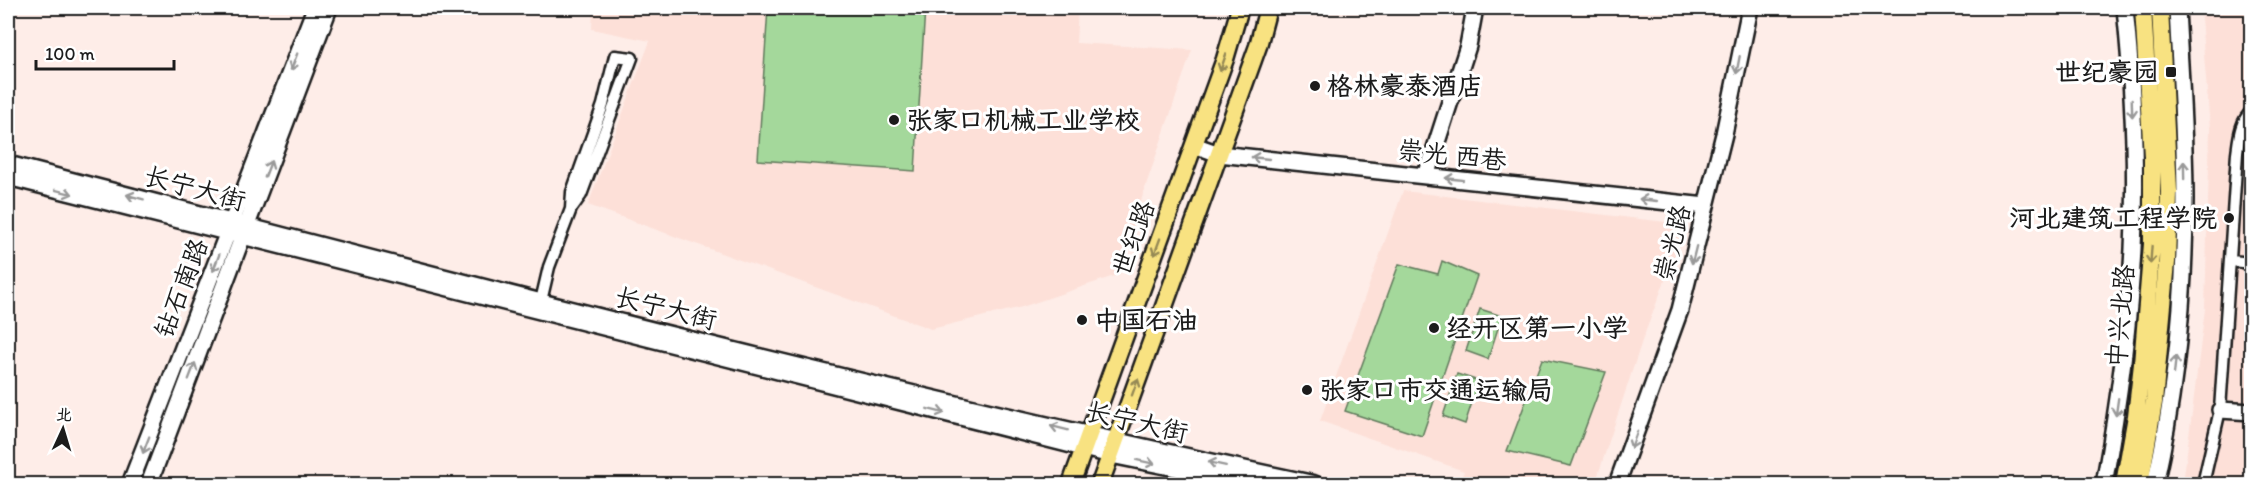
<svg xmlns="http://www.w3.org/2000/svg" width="2259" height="492" font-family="Itim,'LXGW WenKai TC',sans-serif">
	<rect width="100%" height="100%" fill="#feede8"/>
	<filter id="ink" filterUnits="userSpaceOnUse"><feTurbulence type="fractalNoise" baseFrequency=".0167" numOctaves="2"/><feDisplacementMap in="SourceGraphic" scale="12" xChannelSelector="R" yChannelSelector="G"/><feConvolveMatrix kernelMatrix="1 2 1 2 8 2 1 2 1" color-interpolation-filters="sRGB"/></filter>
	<g filter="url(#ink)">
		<path fill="#fde0d8" d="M593,8H1078L1076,43L1192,50L1144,191L1120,274L1022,307L931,329L588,205L650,41L592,29Z
			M2213,8H2251V484H2183L2205,309L2210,128L2201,18Z
			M1403,191L1674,223L1680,241L1642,341L1595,484H1459L1464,471L1320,421Z"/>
		<path fill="#a4d89b" stroke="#607a5c" stroke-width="1.5" d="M768,8H925L915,171L758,160Z
			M1442,261L1477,276L1422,436L1345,411L1399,264L1438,274Z
			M1480,309L1502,316L1488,359L1466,351Z
			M1542,359L1606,372L1571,466L1507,451Z
			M1457,374L1479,381L1465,424L1443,416Z"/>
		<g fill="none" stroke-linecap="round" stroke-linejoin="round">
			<defs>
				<path id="street" d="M2231,261L2252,263
					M541,301L549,267L571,209L572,192L603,105L615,56L632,58L581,195L571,209
					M2203,484L2220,410L2237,153C2239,139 2240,121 2252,111"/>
				<path id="secondary" d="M1194,145L1219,154L1706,206
					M8,164C442,277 876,392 1315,484
					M1426,176L1468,46L1475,8
					M8,177L1111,455L1254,484
					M2220,410L2252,412
					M130,484L315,8
					M149,484L329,8
					M1617,484L1680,310L1724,134L1750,8
					M2104,484C2118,407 2129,328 2133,249C2137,169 2133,87 2125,8
					M2155,484C2176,391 2185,295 2185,199C2185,135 2180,71 2177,8"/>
				<path id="primary" d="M1071,484L1225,59L1240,8
					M1100,484L1258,46L1268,8
					M2124,484L2136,416L2142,364L2152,244V157L2143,8
					M2140,484L2154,402L2167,262L2169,192L2160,8"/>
			</defs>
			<use href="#street" stroke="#1c1c1c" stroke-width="15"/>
			<use href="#secondary" stroke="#1c1c1c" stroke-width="20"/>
			<use href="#primary" stroke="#1c1c1c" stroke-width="21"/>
			<use href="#street" stroke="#fff" stroke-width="10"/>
			<use href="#secondary" stroke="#fff" stroke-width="15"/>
			<use href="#primary" stroke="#f8e281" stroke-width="16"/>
		</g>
		<defs><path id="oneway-shaft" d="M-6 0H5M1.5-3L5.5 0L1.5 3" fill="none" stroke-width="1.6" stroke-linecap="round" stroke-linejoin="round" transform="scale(1.5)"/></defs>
		<g stroke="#999">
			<use href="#oneway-shaft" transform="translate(294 62) rotate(111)"/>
			<use href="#oneway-shaft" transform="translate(1738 65) rotate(101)"/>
			<use href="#oneway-shaft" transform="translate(2132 108) rotate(88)"/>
			<use href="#oneway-shaft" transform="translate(1260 158) rotate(-174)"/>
			<use href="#oneway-shaft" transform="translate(268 169) rotate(-69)"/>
			<use href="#oneway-shaft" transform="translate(2184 170) rotate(-91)"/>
			<use href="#oneway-shaft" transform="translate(1454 179) rotate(-174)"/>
			<use href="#oneway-shaft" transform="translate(64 192) rotate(14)"/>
			<use href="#oneway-shaft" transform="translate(135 197) rotate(-165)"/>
			<use href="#oneway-shaft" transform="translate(1648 200) rotate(-174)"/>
			<use href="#oneway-shaft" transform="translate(1694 255) rotate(104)"/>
			<use href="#oneway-shaft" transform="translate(216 263) rotate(111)"/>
			<use href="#oneway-shaft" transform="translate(2175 365) rotate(-84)"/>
			<use href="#oneway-shaft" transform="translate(192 371) rotate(-69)"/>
			<use href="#oneway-shaft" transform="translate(2117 407) rotate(98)"/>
			<use href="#oneway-shaft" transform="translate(936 411) rotate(14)"/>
			<use href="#oneway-shaft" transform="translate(1059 428) rotate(-166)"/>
			<use href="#oneway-shaft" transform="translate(1634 440) rotate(110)"/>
			<use href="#oneway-shaft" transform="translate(146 445) rotate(111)"/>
			<use href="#oneway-shaft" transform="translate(1146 462) rotate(12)"/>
			<use href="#oneway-shaft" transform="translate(1217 464) rotate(-168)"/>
		</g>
		<g stroke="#958954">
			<use href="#oneway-shaft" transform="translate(1223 63) rotate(109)"/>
			<use href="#oneway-shaft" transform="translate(1157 247) rotate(110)"/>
			<use href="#oneway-shaft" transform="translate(2151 255) rotate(94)"/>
			<use href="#oneway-shaft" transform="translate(1135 387) rotate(-70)"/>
		</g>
	</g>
	<g fill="#1c1c1c" stroke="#fff" stroke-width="2">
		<rect x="2165" y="66" width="12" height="12" rx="3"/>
		<circle cx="1315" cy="86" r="6"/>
		<circle cx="894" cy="120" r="6"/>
		<circle cx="2229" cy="218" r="6"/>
		<circle cx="1082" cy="320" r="6"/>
		<circle cx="1434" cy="328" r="6"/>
		<circle cx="1307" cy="390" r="6"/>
	</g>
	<g text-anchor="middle" stroke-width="6" stroke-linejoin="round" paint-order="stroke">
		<g font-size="26" font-weight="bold" fill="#1c1c1c" stroke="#fff" text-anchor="start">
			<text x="2159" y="81" text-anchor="end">世纪豪园</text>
			<text x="1327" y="95">格林豪泰酒店</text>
			<text x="906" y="129">张家口机械工业学校</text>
			<text x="2217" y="227" text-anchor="end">河北建筑工程学院</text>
			<text x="1094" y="329">中国石油</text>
			<text x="1446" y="337">经开区第一小学</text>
			<text x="1319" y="399">张家口市交通运输局</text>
		</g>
		<g font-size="26" fill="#1c1c1c" stroke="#fff">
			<text transform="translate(1452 155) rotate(6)" y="9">崇光 西巷</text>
			<text transform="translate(195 188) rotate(15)" y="9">长宁大街</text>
			<text transform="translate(1133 238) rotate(-70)" y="9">世纪路</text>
			<text transform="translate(1672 243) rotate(-76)" y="9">崇光路</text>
			<text transform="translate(181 288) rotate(-69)" y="9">钻石南路</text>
			<text transform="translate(666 308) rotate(14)" y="9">长宁大街</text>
			<text transform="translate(2120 316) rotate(-85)" y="9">中兴北路</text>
			<text transform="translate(1137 422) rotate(13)" y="9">长宁大街</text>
		</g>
	</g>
	<rect width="2259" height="492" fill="none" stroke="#fff" stroke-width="30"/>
	<rect x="15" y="15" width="2229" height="462" fill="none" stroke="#1c1c1c" stroke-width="2" filter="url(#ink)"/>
	<g transform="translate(63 429) rotate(4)" stroke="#ffffff" stroke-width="4.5" paint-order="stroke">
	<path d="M0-4.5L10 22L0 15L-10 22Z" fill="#1c1c1c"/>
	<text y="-9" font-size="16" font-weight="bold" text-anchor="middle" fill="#1c1c1c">北</text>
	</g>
	<path d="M36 60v9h138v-9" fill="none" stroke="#1c1c1c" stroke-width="3"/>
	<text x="45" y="60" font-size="18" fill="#1c1c1c" stroke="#ffffff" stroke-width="4.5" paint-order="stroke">100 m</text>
</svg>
